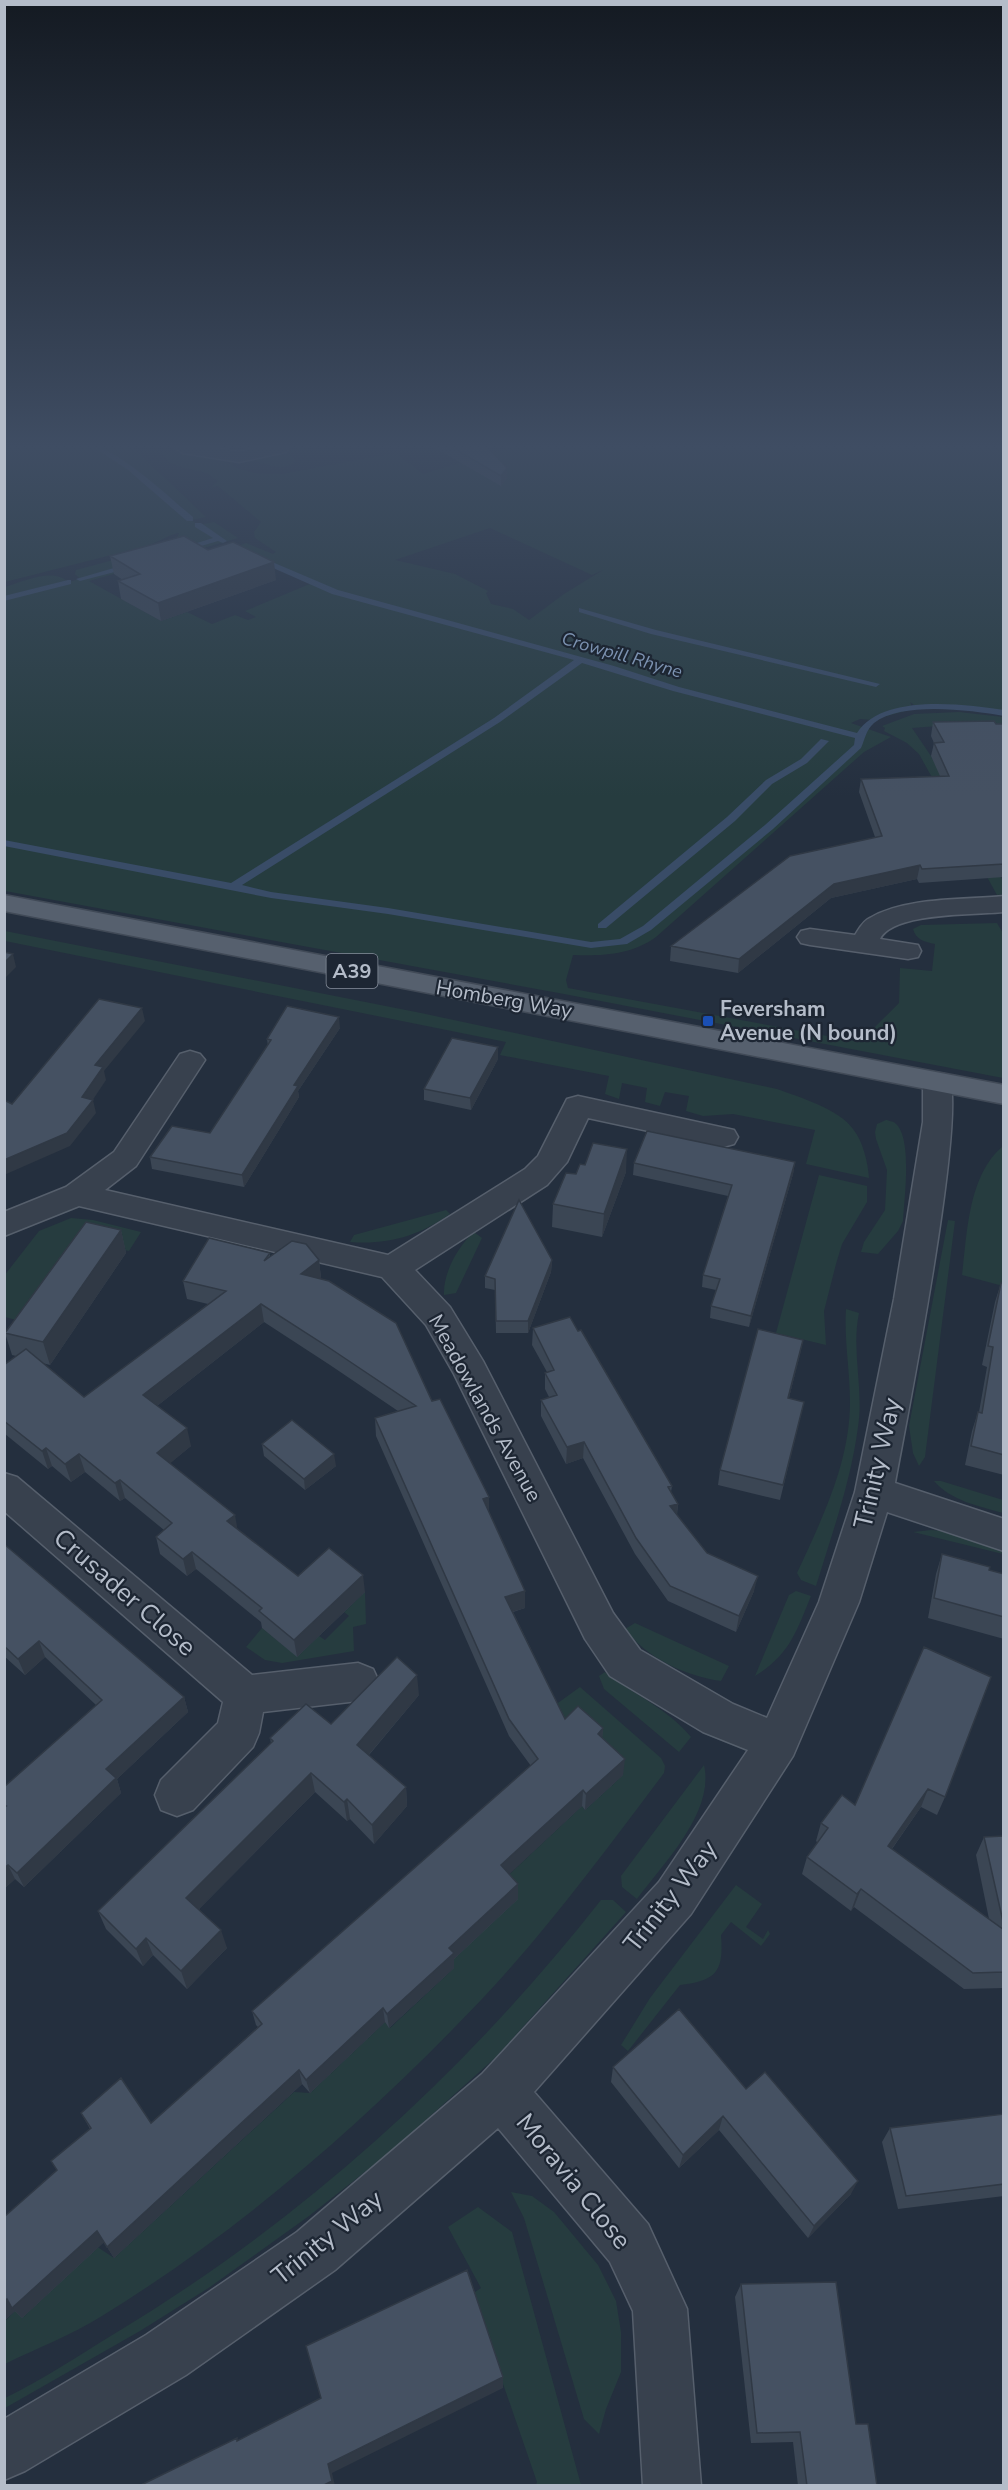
<svg xmlns="http://www.w3.org/2000/svg" width="1008" height="2490" font-family="'Nunito Sans',sans-serif">
	<rect width="100%" height="100%" fill="#242f3e"/>
	<path fill="#263c3f" fill-rule="evenodd" d="M4,448H133L206,517L191,520L198,525L214,522L238,538L89,581L161,621L187,612L212,624L235,615L248,620L256,617L245,611L312,583L235,547L246,543L273,554L276,552L255,538L254,532L261,522L218,486L211,487L218,481C215,479 210,475 206,473C189,467 173,470 161,453L175,450L221,459L239,469L255,473L282,474L396,453L423,474L509,448H1003V713L987,710L918,708L910,702L913,709L872,720L860,719L851,723L891,737L864,752L656,937C631,955 603,956 573,955L566,980L568,988L860,1042L899,1003L900,968L932,971L935,944C925,942 916,940 913,929L921,925L997,923L1004,935L1003,1078L564,994L5,891V587C22,582 53,567 68,582L80,579L75,574L76,570L158,548L176,540L179,533C167,535 156,544 143,547L5,582ZM490,528L592,575L603,570L564,594L529,620L513,609L491,604L486,593L488,591L455,574L395,560Z
		M296,448H307L288,453L295,460C286,474 266,464 254,460Z
		M959,712L1003,717V729L964,724L912,728L931,756L988,861L1003,880V894L997,895L919,754L907,743L884,731L885,728L882,726L914,714Z
		M5,931L421,1013L777,1089C799,1097 839,1109 853,1129C863,1141 868,1163 869,1178L806,1164L815,1130L733,1114L703,1116L686,1111L689,1096L665,1092L660,1106L645,1102L647,1088L622,1083L619,1099L605,1094L609,1076L500,1055L506,1042L5,941Z
		M886,1120C887,1120 894,1122 895,1123C913,1137 904,1200 903,1221L898,1231L878,1254L861,1252L864,1242L885,1210L887,1170L876,1139L875,1132L877,1124Z
		M1003,1146V1286L962,1275C967,1234 968,1175 1003,1146Z
		M819,1175L867,1186V1202L842,1244L836,1264L824,1311L826,1345L776,1333Z
		M446,1210L450,1214C419,1236 388,1245 350,1242L354,1235Z
		M71,1218L93,1220L141,1232L129,1251L93,1243L34,1325L5,1317L4,1276L39,1231Z
		M948,1220L955,1221L925,1457L919,1466L913,1453L909,1426Z
		M474,1232L482,1238L456,1293L444,1295C443,1273 458,1246 474,1232Z
		M846,1309L859,1313C851,1351 864,1389 858,1427C851,1481 832,1534 816,1586L801,1580L797,1573C822,1519 850,1462 850,1402C850,1371 844,1340 846,1309Z
		M934,1481H941L1003,1500V1513C979,1506 951,1501 934,1481Z
		M931,1530L956,1532L1003,1545V1554L913,1532Z
		M796,1591L811,1596C796,1633 789,1655 755,1676L789,1595Z
		M365,1592L366,1624L353,1627L354,1651L282,1663L265,1660L246,1647L262,1628L297,1656L319,1636L325,1640L349,1616L344,1612Z
		M635,1623L729,1666L721,1681C685,1676 647,1658 625,1629Z
		M605,1672C634,1695 667,1708 691,1737L679,1752L604,1689L599,1676Z
		M580,1687L661,1758L665,1766L664,1773C606,1850 548,1929 482,1999C368,2119 243,2229 102,2316C72,2335 37,2348 5,2364V2321L16,2310L22,2318L60,2282L90,2242L114,2258L294,2092L310,2093L385,2022L390,2028L454,1968L450,1962L517,1899L502,1881L582,1806L585,1810L623,1775L551,1708Z
		M704,1765C715,1812 663,1864 637,1899L622,1887L621,1876Z
		M736,1885L762,1904L746,1927L763,1939L768,1930L770,1934L761,1946L731,1922L721,1935C724,1972 716,1981 680,1985L628,2051L621,2045L650,1998Z
		M601,1900H613L626,1912L496,2057L389,2153L309,2216L210,2287L140,2331L5,2408V2398C42,2380 78,2356 114,2334C303,2220 465,2073 601,1900Z
		M511,2192L532,2196L554,2212L598,2265L616,2301L621,2332V2372L606,2409L599,2434L584,2419L524,2218Z
		M478,2207L512,2232L581,2485H536L537,2482L472,2294L481,2288L448,2227Z"/>
	<g fill="none" stroke-linecap="round" stroke-linejoin="round">
		<path fill="#394c67" fill-rule="evenodd" d="M95,448C118,448 173,501 193,517V521H187L128,470Z
			M195,523H201L227,541L223,543L218,541L181,552V548L213,538L195,527Z
			M258,556L338,590L614,666L679,687L857,733C882,693 964,704 1004,710V716C970,710 902,701 874,723C866,730 865,739 861,748L773,829L651,930L627,944L591,948L388,914L271,898L4,846V840L231,883L494,718L574,660L332,594L255,560L254,558ZM582,663L673,691L855,738L854,745L765,825L643,926L620,939L591,942L388,908L271,892L242,885L500,722Z
			M131,563H134V567L80,581L76,579Z
			M68,580H71V584L4,601V596Z
			M579,608L656,630L880,684L876,687L651,634L579,612Z
			M821,739L829,741L807,763L772,784L735,821L606,928H598V924L727,817L766,780L801,759Z"/>
		<defs>
			<path id="minor" d="M175,448H216L239,452L256,448H288L286,452L239,462L183,453Z
				M1004,896V912C976,915 893,912 880,939L918,945L921,951L918,957L908,959L810,945L801,943L797,937L801,931L810,929L855,935C859,929 863,921 870,918C905,897 964,900 1004,896Z
				M190,1051L200,1054L205,1060L136,1166L105,1190L388,1255L525,1169L538,1156L567,1099L578,1096L734,1130L738,1137L734,1144L723,1147L588,1118L567,1162L547,1185L415,1270L450,1307L483,1361L613,1613L640,1650L733,1704L767,1718L819,1602L855,1492L894,1299L923,1122V1082L928,1075L938,1073L948,1075C969,1107 905,1427 895,1483L1004,1519V1551L887,1512L859,1602L793,1756L691,1914L534,2092L648,2224L687,2309L701,2486H643L633,2311L610,2262L498,2128L335,2270L186,2375L25,2471L4,2480V2419L146,2335L297,2232L482,2074L659,1882L748,1750L703,1732L610,1676L585,1639L454,1374L426,1325L382,1277L79,1206L4,1236V1212L66,1187L114,1152L180,1054Z
				M4,1473L17,1477L252,1675L358,1663L373,1669L379,1682L373,1695L358,1701L263,1712L259,1733L253,1747L193,1810L177,1816L161,1810L155,1795L161,1780L218,1723L223,1702L4,1511Z"/>
			<path id="primary" d="M4,895L1004,1085V1104L4,911Z"/>
		</defs>
		<use href="#minor" stroke="#565f6c" stroke-width="3"/>
		<use href="#primary" stroke="#414a57" stroke-width="3"/>
		<use href="#minor" fill="#38414e" fill-rule="evenodd"/>
		<use href="#primary" fill="#56606e" fill-rule="evenodd"/>
	</g>
	<path fill="#3b4654" d="M435,448H488L507,468V478L501,486Z
		M208,550L276,580L161,621L121,599L118,581L123,580L114,574L110,556Z
		M933,722L1004,724V877L919,883L917,879L831,898L738,973L670,961L671,946L875,837L859,792L861,779L940,776L931,756L934,743L931,736Z
		M340,1028L298,1091L299,1097L244,1187L152,1169L150,1157L210,1133L268,1046L267,1039Z
		M498,1059L471,1110L424,1100V1089Z
		M795,1162L793,1174L749,1327L710,1318L711,1306L716,1290L702,1287L703,1275L728,1196L633,1175L634,1163Z
		M626,1172L602,1237L552,1227L553,1204L576,1174Z
		M121,1230L126,1253L50,1365L42,1363L84,1397L208,1304L187,1299L183,1281L270,1253V1257L319,1260L321,1278L320,1279L432,1401L489,1514L525,1608L513,1612L565,1719L603,1728L602,1738L623,1775L585,1810L582,1806L509,1874L518,1884V1899L454,1959V1968L389,2028L385,2022L310,2093L302,2084L114,2258L104,2242L22,2318L15,2311L4,2321V2217L57,2170L90,2129L81,2113L151,2123L258,2027L256,2025L252,2011L531,1766L509,1736L376,1436L375,1418L398,1411L330,1365L264,1322L157,1406L191,1446L170,1463L238,1530L298,1576L365,1592L297,1657L262,1628L261,1622L196,1569L187,1576L160,1554L156,1537L164,1530L125,1498L120,1501L85,1472L71,1482L52,1466L48,1469L5,1434L4,1365L16,1356L12,1355L5,1333Z
		M552,1260L551,1272L528,1333H496L495,1290L485,1288V1276Z
		M1001,1283H1004V1475L965,1465L972,1431L978,1412H979L987,1367L982,1365L995,1302Z
		M533,1328L672,1486L671,1492L678,1504L677,1515L707,1553L754,1591L736,1632L668,1601L635,1554L583,1458L566,1464L541,1416V1400L549,1397L545,1389V1373L547,1372L532,1345Z
		M803,1340L789,1398L804,1402L780,1500L718,1485L720,1470Z
		M262,1444L336,1466L305,1490L264,1456Z
		M4,1544L184,1697L188,1712L117,1779L121,1793L24,1887L15,1879L4,1889V1787L96,1705L45,1657L25,1675L4,1656Z
		M942,1554L989,1570L1004,1574V1639L928,1618L936,1574Z
		M924,1647L945,1797L937,1815L921,1807L892,1849L989,1919L976,1855L984,1837L1004,1836V1988L964,1989L854,1907L851,1911L802,1874L807,1857L818,1843L816,1841L821,1823L855,1805Z
		M419,1695L369,1755L406,1787L407,1806L374,1844L350,1819L347,1821L315,1792L199,1909L227,1948L187,1989L153,1955L143,1966L106,1929L98,1911L271,1743L270,1738L331,1724Z
		M613,2067L746,2089L851,2194L808,2238L719,2130L679,2168L611,2082Z
		M1004,2114V2196L898,2209L882,2142L890,2128Z
		M741,2284L856,2424L877,2486H798L793,2442L751,2443L735,2297Z"/>
	<path fill="#303945" d="M507,468V478L501,486V476Z
		M274,562L276,580L161,621L158,603Z
		M920,865L917,879L831,898L738,973L739,959L834,884Z
		M13,954L16,967L4,979V963Z
		M142,1008L145,1021L104,1071L106,1080L88,1107L93,1100L96,1113L70,1146L4,1175V1160L82,1097L95,1065Z
		M339,1017L340,1028L298,1091L299,1097L244,1187L242,1175L294,1085Z
		M498,1047V1059L471,1110L470,1098Z
		M627,1149L626,1172L602,1237L604,1214Z
		M795,1162L793,1174L749,1327L751,1316Z
		M121,1230L126,1253L50,1365L43,1342Z
		M319,1260L321,1278L303,1292L301,1274Z
		M552,1260L551,1272L528,1333V1321Z
		M261,1304L264,1322L148,1413L143,1395Z
		M803,1340L800,1355L785,1413L788,1398Z
		M187,1428L191,1446L161,1471L157,1453Z
		M584,1442L583,1458L566,1464L567,1447Z
		M46,1448L52,1466L48,1469L42,1451Z
		M79,1454L85,1472L71,1482L65,1464Z
		M334,1454L336,1466L305,1490L304,1479Z
		M120,1480L125,1498L120,1501L115,1483Z
		M489,1497V1515L483,1499Z
		M678,1504L676,1520L670,1506Z
		M235,1515L238,1532L227,1521Z
		M192,1552L196,1569L187,1576L183,1559Z
		M363,1575L365,1592L297,1657L294,1640Z
		M758,1576L754,1591L736,1632L739,1616Z
		M525,1591V1608L505,1614V1597Z
		M39,1641L45,1657L25,1675L18,1659Z
		M417,1675L419,1695L360,1765L357,1745Z
		M184,1697L188,1712L117,1779L121,1793L24,1887L17,1873L106,1769Z
		M603,1728L602,1745L598,1734Z
		M625,1759L623,1775L585,1810L586,1794Z
		M311,1773L315,1792L192,1916L186,1898Z
		M406,1787L407,1806L374,1844L372,1825Z
		M928,1789L921,1807L881,1864L888,1846Z
		M583,1790L582,1806L502,1881L501,1865Z
		M347,1799L350,1819L347,1821L344,1802Z
		M8,1865L15,1879L4,1889V1868Z
		M518,1884V1899L454,1959V1968L389,2028L387,2014L449,1948Z
		M861,1889L854,1907L851,1911L857,1894Z
		M221,1930L227,1948L187,1989L181,1971Z
		M146,1938L153,1955L143,1966L136,1949Z
		M383,2008L385,2022L310,2093L306,2080Z
		M299,2070L302,2084L114,2258L107,2247Z
		M723,2116L719,2130L679,2168L683,2155Z
		M858,2181L851,2194L808,2238L814,2226Z
		M97,2231L104,2242L22,2318L15,2311L4,2321V2302Z
		M503,2377V2388L332,2473L335,2486H322L328,2464Z"/>
	<path fill="#455162" stroke="#303945" stroke-width="1.5" d="M453,448H488L507,468L501,476Z
		M184,536L208,550L233,542L274,562L158,603L118,581L140,574L110,556Z
		M994,721L996,724H1004V864L922,869L920,865L834,884L739,959L671,946L790,856L882,836L861,779L949,776L934,743L944,742L933,722Z
		M4,952L13,954L4,963Z
		M99,999L142,1008L95,1065L103,1067L82,1097L93,1100L67,1133L4,1160V1100L12,1104Z
		M287,1006L339,1017L294,1085L298,1086L242,1175L150,1157L172,1126L210,1133L271,1040L267,1039Z
		M452,1038L498,1047L470,1098L424,1089Z
		M647,1131L795,1162L751,1316L711,1306L720,1279L703,1275L732,1185L634,1163Z
		M593,1143L627,1149L604,1214L553,1204L566,1173L576,1174L580,1164L585,1165Z
		M519,1200L552,1260L528,1321H496L495,1279L485,1276Z
		M86,1222L121,1230L43,1342L5,1333Z
		M209,1238L270,1253L264,1261L292,1241L306,1244L319,1260L301,1274L329,1281L396,1323L432,1401L440,1399L489,1497L483,1499L525,1591L505,1597L565,1719L578,1706L603,1728L598,1734L625,1759L586,1794L583,1790L501,1865L518,1884L449,1948L454,1953L387,2014L383,2008L306,2080L299,2070L107,2247L97,2231L12,2308L7,2299L4,2302V2217L57,2170L51,2161L91,2128L81,2113L121,2078L151,2123L262,2024L252,2011L538,1759L509,1719L375,1418L416,1406L328,1347L261,1304L143,1395L187,1428L157,1453L235,1515L227,1521L298,1576L329,1548L363,1575L294,1640L259,1611L262,1608L192,1552L183,1559L156,1537L172,1523L120,1480L115,1483L79,1454L65,1464L46,1448L42,1451L4,1421V1365L26,1349L84,1397L226,1291L183,1281Z
		M1001,1283H1004V1455L971,1446L978,1412L982,1413L993,1347L988,1346Z
		M570,1317L578,1331L581,1330L672,1486L668,1487L678,1504L670,1506L707,1553L758,1576L739,1616L670,1586L636,1538L584,1442L567,1447L541,1400L557,1395L545,1373L554,1370L533,1328Z
		M758,1329L803,1340L788,1398L804,1402L783,1485L720,1470Z
		M292,1420L334,1454L304,1479L262,1444Z
		M4,1544L184,1697L106,1769L116,1778L17,1873L8,1865L4,1868V1807L6,1806L4,1805V1787L102,1700L39,1641L18,1659L4,1646Z
		M942,1554L990,1567L989,1570L1004,1574V1617L934,1598Z
		M924,1647L991,1677L945,1797L928,1789L888,1846L1004,1930V1972L973,1973L861,1889L857,1894L807,1857L828,1828L821,1823L842,1795L855,1805Z
		M397,1657L417,1675L357,1745L406,1787L372,1825L347,1799L344,1802L311,1773L186,1898L221,1930L181,1971L146,1938L136,1949L98,1911L273,1741L270,1738L306,1704L331,1724Z
		M1004,1836V1926L984,1837Z
		M679,2009L746,2089L765,2072L858,2181L814,2226L723,2116L683,2155L613,2067Z
		M1004,2114V2184L906,2196L890,2128Z
		M467,2270L503,2377L328,2464L332,2481L322,2486H139L237,2438V2441L321,2398L306,2346Z
		M836,2282L856,2424H868L877,2486H807L800,2432L757,2433L741,2284Z"/>
	<linearGradient id="sky" x2="0" y2="1"><stop stop-color="#141a22"/><stop offset="0.56" stop-color="#3f4d63"/><stop offset="1" stop-color="#3f4d63" stop-opacity="0"/></linearGradient>
	<rect width="1008" height="797" fill="url(#sky)"/>
	<rect fill="#1a4fb4" stroke="#1d2633" stroke-width="2" x="702" y="1015" width="12" height="12" rx="3"/>
	<g text-anchor="middle" stroke-width="4.5" stroke-linejoin="round" paint-order="stroke">
		<g font-size="18" font-style="italic" fill="#7c92b1" stroke="#1d2633">
			<text transform="translate(622 655) rotate(16)" y="6">Crowpill Rhyne</text>
		</g>
		<rect fill="#1d2633" stroke="#878f9c" stroke-width="1.5" x="326.5" y="954" width="51" height="34" rx="4.5"/>
		<g font-size="20" font-weight="bold" fill="#b4bcc9">
			<text x="352" y="978">A39</text>
		</g>
		<g font-size="21" fill="#b4bcc9" stroke="#1d2633">
			<text transform="translate(504 999) rotate(10)" y="7">Homberg Way</text>
			<text transform="translate(485 1408) rotate(61)" y="7">Meadowlands Avenue</text>
		</g>
		<g font-size="21" font-weight="bold" fill="#b4bcc9" stroke="#1d2633" text-anchor="start">
			<text x="720" y="1016">Feversham<tspan x="720" dy="24">Avenue (N bound)</tspan></text>
		</g>
		<g font-size="26" fill="#b4bcc9" stroke="#1d2633">
			<text transform="translate(877 1463) rotate(-77)" y="9">Trinity Way</text>
			<text transform="translate(125 1592) rotate(41)" y="9">Crusader Close</text>
			<text transform="translate(670 1896) rotate(-52)" y="9">Trinity Way</text>
			<text transform="translate(574 2181) rotate(51)" y="9">Moravia Close</text>
			<text transform="translate(327 2237) rotate(-39)" y="9">Trinity Way</text>
		</g>
	</g>
	<rect width="1008" height="2490" fill="none" stroke="#b4bcc9" stroke-width="12"/>
</svg>
